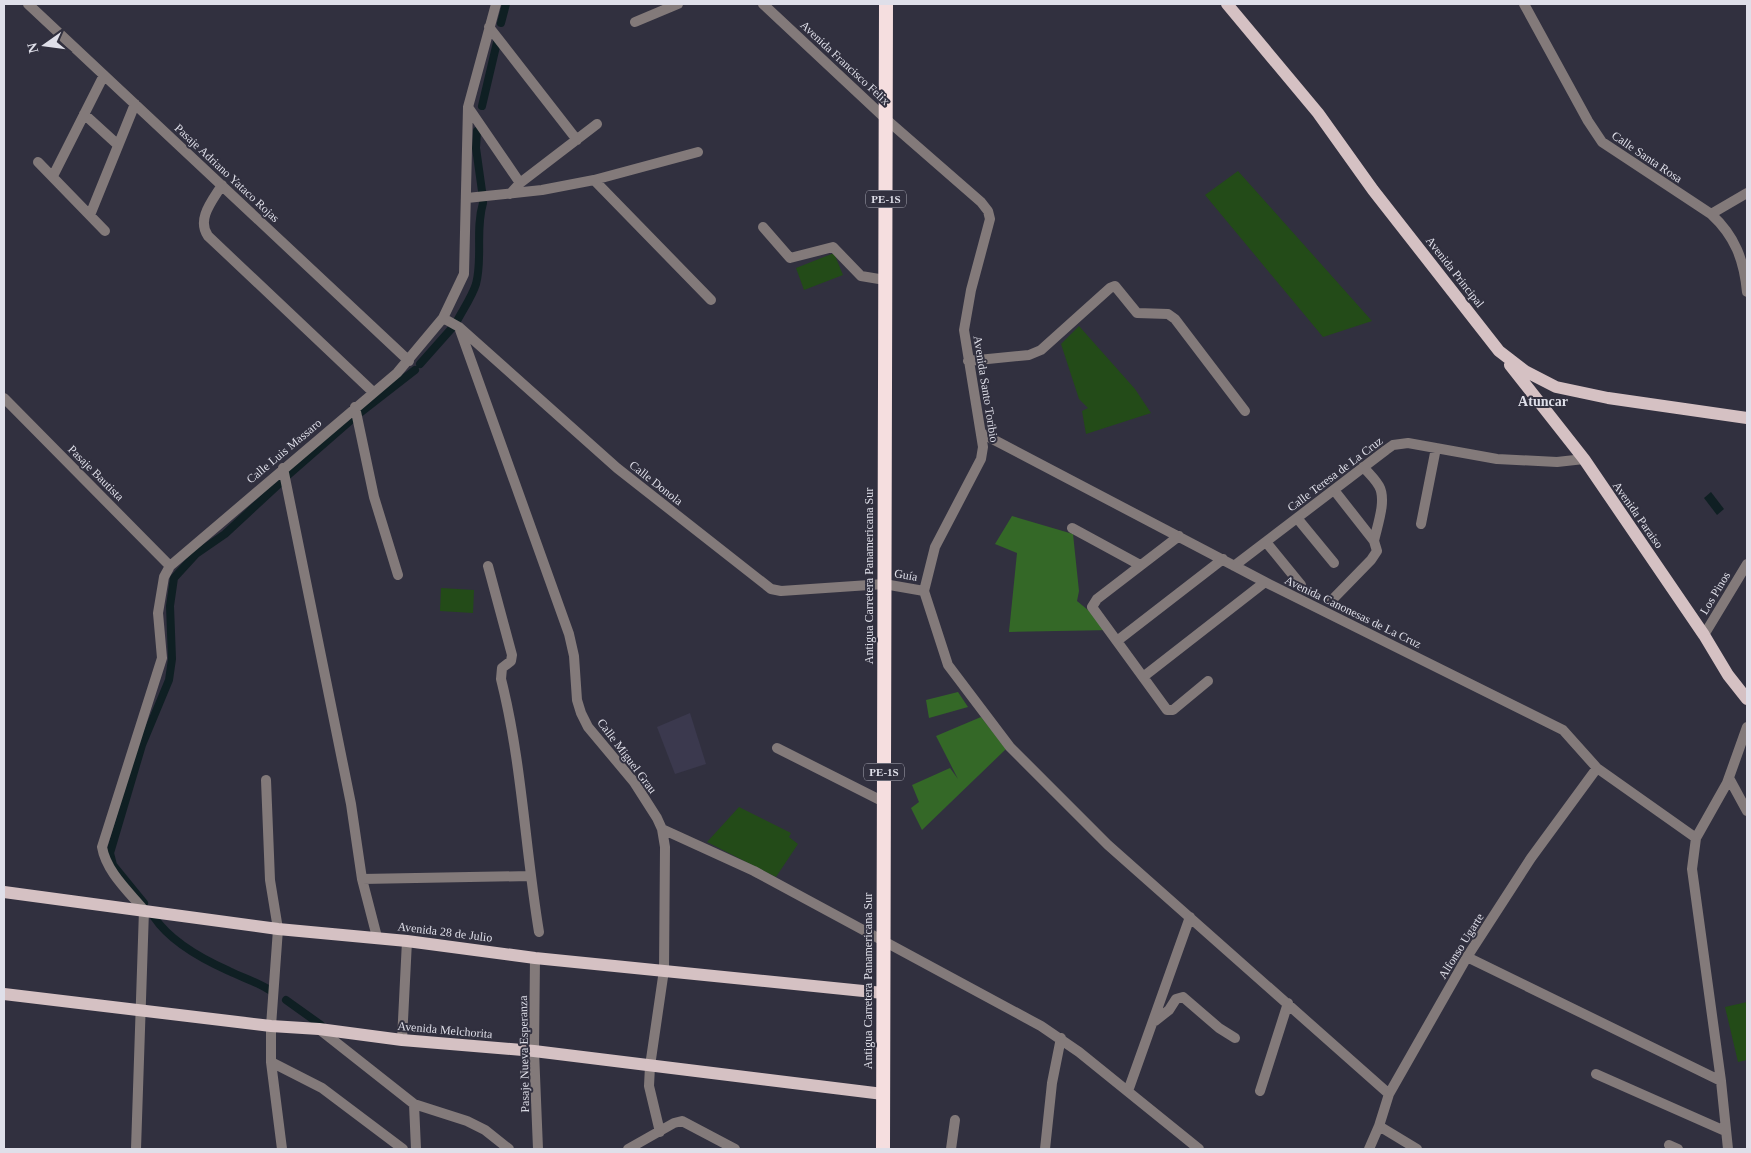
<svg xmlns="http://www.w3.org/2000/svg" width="1751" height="1153" font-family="'Times New Roman',serif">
	<rect width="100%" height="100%" fill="#31303f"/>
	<path fill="#3b394e" d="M690,713L706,764L675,774L657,727Z"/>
	<path fill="#234b18" d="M1238,171L1372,321L1323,337L1205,195Z
		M834,253L843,275L804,290L796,268Z
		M1079,326L1135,389L1151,413L1086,434L1082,411L1088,408L1079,399L1061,344Z
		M441,588L474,590L473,613L440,611Z
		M739,807L791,833L789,837L798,844L776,877L707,842Z
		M1747,1002V1060L1738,1062L1725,1007Z"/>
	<path fill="#346827" d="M1012,516L1073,534L1079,591L1077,601L1112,630L1009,632L1017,553L995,544Z
		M958,692L968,707L929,718L926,700Z
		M981,717L1006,749L922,830L911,808L919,802L912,785L950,768L958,779L936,736Z"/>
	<path fill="#0f1f23" d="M1711,492L1724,509L1717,515L1704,498Z"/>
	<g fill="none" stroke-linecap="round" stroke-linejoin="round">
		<path stroke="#0f1f23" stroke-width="8" d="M501,23L506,4
			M482,106L498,38
			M477,131L476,148L482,191
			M456,323C462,311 472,297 476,284C483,258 475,230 483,203
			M420,364L452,328
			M361,412L415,370
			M287,476L350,421
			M144,903L113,865L110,853L142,745L169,680L172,659L170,606L174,578L196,554L225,534L280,483
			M154,917C170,941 202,959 229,971C243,978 258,982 271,991
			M286,1000L321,1025"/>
		<path stroke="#837a7a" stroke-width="10" d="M28,4L409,361
			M763,4L887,120L981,202L988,211L990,219L971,290L964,330L983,447L981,459L935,547L924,591
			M1524,4L1588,121L1602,142L1711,214C1735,236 1744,260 1747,292
			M635,22L678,4
			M489,27L577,140
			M468,107L520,183
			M84,114L118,145
			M38,162L105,231
			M53,176L104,75
			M594,180L711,300
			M222,185C213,200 196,219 208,236L373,392
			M510,194L520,183L597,124
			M467,198L542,190L594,180L698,152
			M1711,214L1747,193
			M90,215L135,104
			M763,227L790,258L833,247L861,276L885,280
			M443,318L459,327L617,468L771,589L781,591L884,584L924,591
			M459,327L569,634L574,656L577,700L581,713L588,727L634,782L657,818L662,829L665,847L664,970L650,1066L649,1086L660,1132
			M968,361L1029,355L1041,350L1110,288L1115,286L1137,313L1168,314L1175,319L1245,411
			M4,398L170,566
			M355,407L374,497L398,575
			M981,433L1265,582L1563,730L1597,768L1696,838
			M1363,467C1369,473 1375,479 1379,486C1387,500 1377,526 1374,541
			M283,468L351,804L362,879L377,937
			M1297,518L1334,563
			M1421,524L1436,448
			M1072,528L1140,565
			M1179,536L1097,599L1092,607L1167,710H1173L1208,681
			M1266,542L1301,585
			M488,566L512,655L511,661L502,668L501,679C522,762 525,848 539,932
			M1234,566L1386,450L1393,445L1408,443L1497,459L1557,462L1584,459
			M924,591L948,665L1010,747L1108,845L1389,1094
			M1332,600L1371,560L1377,551L1374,541L1334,490
			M1704,635L1747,564
			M1117,641L1223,559
			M1143,677L1265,582
			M777,748L884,802
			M1729,778L1747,811
			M266,780L270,880L278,929L271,1026V1062L282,1149
			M662,829L754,871L1041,1026L1079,1052L1199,1149
			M362,879L530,876
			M1467,957L1721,1081
			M535,958L534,1051L538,1149
			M1155,1021L1169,1010L1176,999L1183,997L1219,1028L1235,1038
			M319,1029L414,1104L467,1121L485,1130L509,1149
			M402,1040L407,941
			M271,1062L322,1088L403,1149
			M1596,1074L1725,1131
			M1128,1091L1190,917
			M1260,1091L1288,1003
			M414,1104L416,1149
			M1379,1126L1417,1149
			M1669,1145L1678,1149
			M136,1149L144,910C128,891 106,871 102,847L162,658L158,613L164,577L170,566L397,373L443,318L464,274L468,107L496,4
			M628,1149L674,1123L682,1121L735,1149
			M951,1149L955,1120
			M1045,1149L1052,1083L1061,1038
			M1369,1149L1379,1126L1389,1094L1467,957L1531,858L1597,768
			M1728,1149L1721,1081L1692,869L1696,838L1727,783L1747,727"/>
		<path stroke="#d5c1c3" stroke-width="12" d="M1227,4L1318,113L1373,190L1499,351L1525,371L1556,387L1608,398L1747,418
			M1510,365L1584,459L1704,635L1728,675L1747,699
			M4,892L278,929L407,941L535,958L883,993
			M4,994L271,1026L319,1029L402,1040L534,1051L883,1094"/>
		<path stroke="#f5dedf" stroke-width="14" d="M883,1149L886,4"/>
	</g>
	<g text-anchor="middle" stroke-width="4" stroke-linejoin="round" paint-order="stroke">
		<g fill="#31303f" stroke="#abaab6" stroke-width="1">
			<rect x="866" y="190.5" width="40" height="17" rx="4"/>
			<rect x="864" y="763.5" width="40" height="17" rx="4"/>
		</g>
		<g font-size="11" font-weight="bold" fill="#dfdfe9">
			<text x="886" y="203">PE-1S</text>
			<text x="884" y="776">PE-1S</text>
		</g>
		<g font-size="12" fill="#dfdfe9" stroke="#31303f">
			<text transform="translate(845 63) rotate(43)" y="4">Avenida Francisco Felix</text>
			<text transform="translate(1647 157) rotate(34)" y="4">Calle Santa Rosa</text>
			<text transform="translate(227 173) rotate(43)" y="4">Pasaje Adriano Yataco Rojas</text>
			<text transform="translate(1455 272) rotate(52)" y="4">Avenida Principal</text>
			<text transform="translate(986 389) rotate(81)" y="4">Avenida Santo Toribio</text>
			<text transform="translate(284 451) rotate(-40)" y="4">Calle Luis Massaro</text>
			<text transform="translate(96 473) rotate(45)" y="4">Pasaje Bautista</text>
			<text transform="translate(1335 474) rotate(-37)" y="4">Calle Teresa de La Cruz</text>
			<text transform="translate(656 483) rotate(38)" y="4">Calle Donola</text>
			<text transform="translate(1638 515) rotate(55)" y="4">Avenida Paraiso</text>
			<text transform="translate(906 575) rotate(10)" y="4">Guía</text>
			<text transform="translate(869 576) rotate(-90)" y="4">Antigua Carretera Panamericana Sur</text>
			<text transform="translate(1715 593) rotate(-59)" y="4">Los Pinos</text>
			<text transform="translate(1353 612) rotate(26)" y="4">Avenida Canonesas de La Cruz</text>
			<text transform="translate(627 756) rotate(53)" y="4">Calle Miguel Grau</text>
			<text transform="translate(445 932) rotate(7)" y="4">Avenida 28 de Julio</text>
			<text transform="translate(1461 946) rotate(-58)" y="4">Alfonso Ugarte</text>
			<text transform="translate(868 981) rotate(-90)" y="4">Antigua Carretera Panamericana Sur</text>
			<text transform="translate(445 1030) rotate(5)" y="4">Avenida Melchorita</text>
			<text transform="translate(524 1054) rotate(-91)" y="4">Pasaje Nueva Esperanza</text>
		</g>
		<g font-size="14" font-weight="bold" fill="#dfdfe9" stroke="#31303f">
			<text x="1543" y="406">Atuncar</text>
		</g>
	</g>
	<rect width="1751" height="1153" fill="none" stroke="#dfdfe9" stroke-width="10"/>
	<g transform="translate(45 45) rotate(256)" stroke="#31303f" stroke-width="4" paint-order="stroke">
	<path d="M0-4L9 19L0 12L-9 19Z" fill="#dfdfe9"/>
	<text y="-8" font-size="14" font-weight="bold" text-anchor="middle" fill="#dfdfe9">N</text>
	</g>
</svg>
